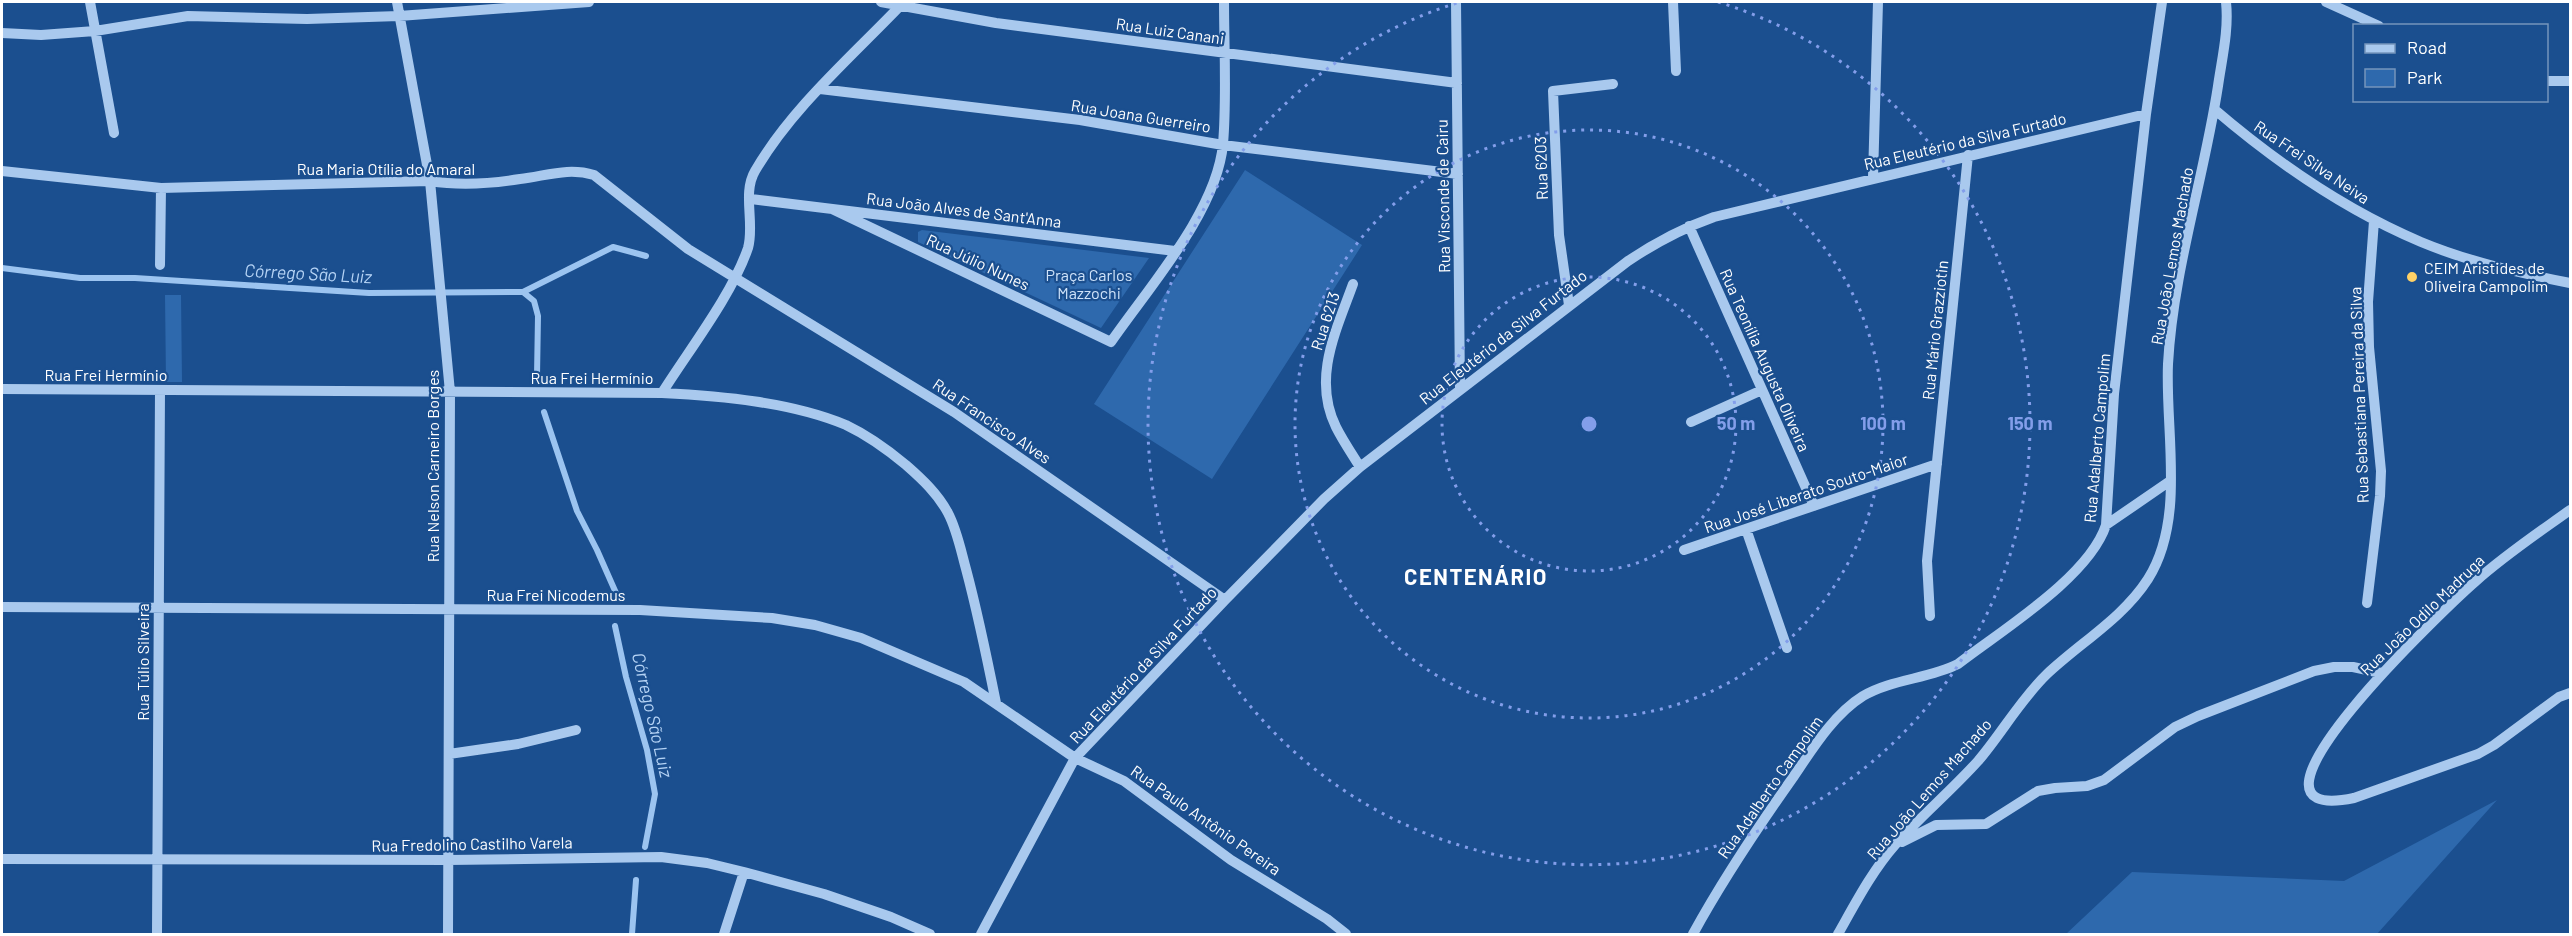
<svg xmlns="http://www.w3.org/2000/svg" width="2572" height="936" font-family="Barlow,sans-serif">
	<rect width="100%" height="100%" fill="#1b4f8f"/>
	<path fill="#2e69ad" d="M1245,170L1362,245L1212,479L1094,404Z
		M922,230L1149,258L1101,328L918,242V232Z
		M165,295H181L182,382H166Z
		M2497,800L2377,934H2066L2132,872L2344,881Z"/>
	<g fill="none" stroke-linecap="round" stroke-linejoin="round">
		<path stroke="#9cc4f0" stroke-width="6" d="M2,268L80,278H135L369,293L523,292L534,301L538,316L537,376
			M523,292L613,247L646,256
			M544,412L577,511L597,550L616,593
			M615,626L626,677L647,750L655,794L645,847
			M632,934L636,880"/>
		<path stroke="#a9c9ee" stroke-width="10" d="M90,2L114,133
			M397,2L430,181L450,392L448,934
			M881,2L996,23L1457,83
			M1456,2L1460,389
			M1673,2L1676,71
			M2326,2L2379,26
			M2,33L41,35L95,31L188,16L307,19L399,16L589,2
			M2546,81H2570
			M820,89L1080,120L1223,145L1458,174
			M2214,109C2277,163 2345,210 2421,242C2469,262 2520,273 2570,283
			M2,171L161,188L430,181C461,186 489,184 520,179C546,176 568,167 594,175L688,249L954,412L1225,600
			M1873,177L1878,2
			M751,199L1175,251
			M832,209L1111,342C1149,287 1217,211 1223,144C1227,98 1224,48 1224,2
			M1689,226L1814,506
			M160,265L161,188
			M1353,284C1336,331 1312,378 1336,427C1343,441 1352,454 1360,467
			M1569,305L1559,235L1553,91L1613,84
			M2,389L662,393C721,396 791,402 846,425C867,435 888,450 906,465C922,479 938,494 948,513C957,530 961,551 966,569C978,614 987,658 996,703
			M662,393C689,350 732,295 748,248C755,224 742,193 755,171C791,109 850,58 899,7
			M1691,422L1762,390
			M2570,510C2538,533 2505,555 2476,581C2454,600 2210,828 2354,798L2478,754L2494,745L2559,697L2570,693
			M2106,525L2170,481
			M1746,529L1787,648
			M1684,550L1937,464
			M2367,603L2380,496L2381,471L2369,347L2368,302L2374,221
			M2,607L640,610L772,618L815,625L861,638L964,682L1075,758L1124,781L1231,860L1327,919L1346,934
			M1930,616L1927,561L1968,155
			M449,754L518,744L576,730
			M1902,842L1936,825L1986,824L2038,791L2055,788L2087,786L2104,780L2175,727L2198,716L2314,671L2334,667H2353L2381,673
			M2,859L448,860L661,857L707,863L744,872L824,894L891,917L930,934
			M157,934L160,390
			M724,934L744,872
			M981,934L1075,758L1225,600L1324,499L1360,467L1628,261C1655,243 1683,228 1714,217L2146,114L2162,2
			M1693,934C1723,879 1758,827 1794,776C1813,748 1834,714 1863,696C1892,679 1928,679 1958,664C2002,630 2089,577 2106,525L2114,394L2146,114
			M1838,934C1855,904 1872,871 1895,845C1921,816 1952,790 1978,761C2002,733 2020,700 2047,674C2081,642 2123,618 2148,579C2186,519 2165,432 2168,364C2173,271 2204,178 2218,86C2222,58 2229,30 2226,2"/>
	</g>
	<g fill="none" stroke="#839eea" stroke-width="3" stroke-dasharray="3 6">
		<circle cx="1589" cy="424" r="147"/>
		<circle cx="1589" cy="424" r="294"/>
		<path d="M1718 2A441 441 0 1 1 1460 2"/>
	</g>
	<circle fill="#ffd166" stroke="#1b4f8f" stroke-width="2" cx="2412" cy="277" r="6"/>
	<g text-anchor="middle" stroke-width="4.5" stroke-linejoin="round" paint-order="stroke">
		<g font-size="16" fill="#fff" stroke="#1b4f8f">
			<text transform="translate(1170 31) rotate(8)" y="6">Rua Luiz Canani</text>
			<text transform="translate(1141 116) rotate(9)" y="6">Rua Joana Guerreiro</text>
			<text transform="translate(1965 141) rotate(-13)" y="6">Rua Eleutério da Silva Furtado</text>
			<text transform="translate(2312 162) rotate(34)" y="6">Rua Frei Silva Neiva</text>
			<text transform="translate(1541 168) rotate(-92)" y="6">Rua 6203</text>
			<text x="386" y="175">Rua Maria Otília do Amaral</text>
			<text transform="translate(1443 196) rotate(-91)" y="6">Rua Visconde de Cairu</text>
			<text transform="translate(964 210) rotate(7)" y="6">Rua João Alves de Sant'Anna</text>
			<text transform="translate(2172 256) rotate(-80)" y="6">Rua João Lemos Machado</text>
			<text transform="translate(978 262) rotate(25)" y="6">Rua Júlio Nunes</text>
			<text transform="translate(1325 321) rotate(-72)" y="6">Rua 6213</text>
			<text transform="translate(1935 330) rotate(-84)" y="6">Rua Mário Grazziotin</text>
			<text transform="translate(1503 337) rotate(-38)" y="6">Rua Eleutério da Silva Furtado</text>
			<text transform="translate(1765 360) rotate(66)" y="6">Rua Teonília Augusta Oliveira</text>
			<text x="106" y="381">Rua Frei Hermínio</text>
			<text x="592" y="384">Rua Frei Hermínio</text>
			<text transform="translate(2359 395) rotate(-92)" y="6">Rua Sebastiana Pereira da Silva</text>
			<text transform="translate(992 421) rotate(34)" y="6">Rua Francisco Alves</text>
			<text transform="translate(2097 438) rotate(-85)" y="6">Rua Adalberto Campolim</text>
			<text transform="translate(433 466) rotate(-90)" y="6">Rua Nelson Carneiro Borges</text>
			<text transform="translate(1806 493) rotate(-19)" y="6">Rua José Liberato Souto-Maior</text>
			<text x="556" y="601">Rua Frei Nicodemus</text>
			<text transform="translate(2422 615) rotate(-44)" y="6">Rua João Odilo Madruga</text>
			<text transform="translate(143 662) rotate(-90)" y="6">Rua Túlio Silveira</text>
			<text transform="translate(1143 665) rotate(-47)" y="6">Rua Eleutério da Silva Furtado</text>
			<text transform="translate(1770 787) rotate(-55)" y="6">Rua Adalberto Campolim</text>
			<text transform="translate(1929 789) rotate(-49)" y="6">Rua João Lemos Machado</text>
			<text transform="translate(1206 820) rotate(35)" y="6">Rua Paulo Antônio Pereira</text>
			<text transform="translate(472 844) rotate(-1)" y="6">Rua Fredolino Castilho Varela</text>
		</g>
		<g font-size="16" fill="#fff" stroke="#1b4f8f" text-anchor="start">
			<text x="2424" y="274">CEIM Aristides de<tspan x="2424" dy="18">Oliveira Campolim</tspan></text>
		</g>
		<g font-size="16" fill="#cfe3fa" stroke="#1b4f8f">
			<text x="1089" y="281">Praça Carlos<tspan x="1089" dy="18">Mazzochi</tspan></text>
		</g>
		<g font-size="18" font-style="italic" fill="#b5d3f5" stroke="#1b4f8f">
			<text transform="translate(308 274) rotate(3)" y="6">Córrego São Luiz</text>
			<text transform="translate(652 715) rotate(77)" y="6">Córrego São Luiz</text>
		</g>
		<g font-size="22" font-weight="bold" letter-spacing="1.5" fill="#fff" stroke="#1b4f8f">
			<text x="1476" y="585">CENTENÁRIO</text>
		</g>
	</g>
	<circle cx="1589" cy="424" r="9" fill="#839eea" stroke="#1b4f8f" stroke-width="3"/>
	<g font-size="18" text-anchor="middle" font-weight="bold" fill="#839eea" stroke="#1b4f8f" stroke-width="4.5" stroke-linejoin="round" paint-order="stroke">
		<text x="1736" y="430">50 m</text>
		<text x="1883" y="430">100 m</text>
		<text x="2030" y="430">150 m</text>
	</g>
	<rect width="2572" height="936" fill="none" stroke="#ffffff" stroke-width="6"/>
	<rect x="2353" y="24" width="195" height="78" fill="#1b4f8f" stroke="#7695bc" stroke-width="1.5"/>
	<rect x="2365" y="44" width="30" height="9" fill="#a9c9ee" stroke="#7695bc" stroke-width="1.5"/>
	<text x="2407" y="54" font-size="18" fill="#ffffff">Road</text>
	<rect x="2365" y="69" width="30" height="18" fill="#2e69ad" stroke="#7695bc" stroke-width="1.5"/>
	<text x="2407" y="84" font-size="18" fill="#ffffff">Park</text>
</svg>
